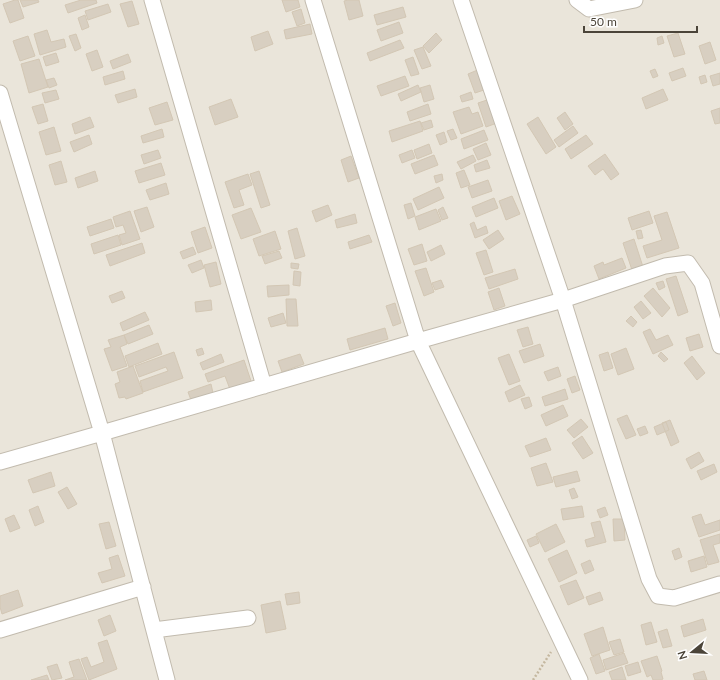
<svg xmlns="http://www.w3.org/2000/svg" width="720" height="680" font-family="Lato,sans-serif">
	<rect width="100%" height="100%" fill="#f6f3ec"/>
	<path fill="#eae5da" d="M0,0H720V680H0Z"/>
	<path fill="#d8cfc1" stroke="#d3c7b4" d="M15,0H18L24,18L10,23L3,4Z
		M20,0H38L39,2L23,7Z
		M81,0H96L97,3L68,13L65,5Z
		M282,0H298L300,7L286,12Z
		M348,0H359L363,16L349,20L344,1Z
		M132,1L139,24L128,27L120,4Z
		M108,4L111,12L88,20L85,11Z
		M403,7L406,17L377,25L374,15Z
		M301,9L305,23L297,26L292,12Z
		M85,15L89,27L82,30L78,18Z
		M399,22L403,33L381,41L377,30Z
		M310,24L312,34L286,39L284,30Z
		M47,30L51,42L64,39L66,47L40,55L34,34Z
		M268,31L273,44L255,51L251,37Z
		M436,33L442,40L429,53L423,46Z
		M678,33L685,54L674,57L667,36Z
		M76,34L81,48L75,51L69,36Z
		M28,36L35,56L20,61L13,41Z
		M662,36L664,43L658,45L657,38Z
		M400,40L404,48L370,61L367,53Z
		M710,42L716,60L705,64L699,46Z
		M423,47L431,66L422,69L414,50Z
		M97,50L103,67L92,71L86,54Z
		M56,53L59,62L46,66L43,57Z
		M128,54L131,62L113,69L110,61Z
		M413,57L419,74L411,76L405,60Z
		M39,59L48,87L29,93L21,64Z
		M683,68L686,76L672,81L669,73Z
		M480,69L487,89L475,93L468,74Z
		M655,69L658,76L653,78L650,71Z
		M123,71L125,79L105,85L103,77Z
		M720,73V84L713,86L710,76Z
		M705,75L707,82L701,84L699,77Z
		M405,76L409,86L381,96L377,86Z
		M54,78L57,85L49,88L46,80Z
		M418,85L421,92L401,101L398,94Z
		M430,85L434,99L424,102L420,88Z
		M135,89L137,97L118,103L115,95Z
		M663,89L668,100L646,109L642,98Z
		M56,90L59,99L45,103L42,93Z
		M471,92L473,99L462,102L460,96Z
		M231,99L238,117L215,125L209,107Z
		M490,99L497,123L486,127L478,103Z
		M167,102L173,120L155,125L149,108Z
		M43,104L48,121L38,124L32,107Z
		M428,104L431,114L410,121L407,112Z
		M469,107L472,114L478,112L483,126L461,134L453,112Z
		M720,108V123L715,124L711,111Z
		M565,112L573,124L565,130L557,118Z
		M90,117L94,127L75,134L72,124Z
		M538,117L556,147L546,154L527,124Z
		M431,120L433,127L424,130L421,123Z
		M420,121L423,131L392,142L389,131Z
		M573,126L578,133L559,147L554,140Z
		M54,127L61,151L46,155L39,132Z
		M162,129L164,137L143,143L141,136Z
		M453,129L457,138L451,140L447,131Z
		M484,130L488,140L464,149L461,139Z
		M444,132L447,142L440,145L436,135Z
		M89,135L92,144L74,152L70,142Z
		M586,135L593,144L571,159L565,149Z
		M486,143L491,155L478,160L473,149Z
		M429,144L432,153L417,159L414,150Z
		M158,150L161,158L144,164L141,155Z
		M412,150L415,158L402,163L399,155Z
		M605,154L619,174L611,180L603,169L595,175L588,166Z
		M434,155L438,165L415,174L411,164Z
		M473,155L476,161L461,169L457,162Z
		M351,156L359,178L348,182L341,160Z
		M487,160L490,168L476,172L474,165Z
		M61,161L67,182L55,185L49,165Z
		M161,163L165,175L139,183L135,171Z
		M464,170L470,185L461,188L456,173Z
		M95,171L98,181L78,188L75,178Z
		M259,171L270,205L261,208L250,174Z
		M248,174L252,185L239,190L244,205L234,208L225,182Z
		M442,174L443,180L436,183L434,176Z
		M488,180L492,191L472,198L468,187Z
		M166,183L169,194L150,200L146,190Z
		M439,187L444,198L418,210L413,199Z
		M512,196L520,214L506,220L499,201Z
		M494,198L498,208L476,217L472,207Z
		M411,203L415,216L408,219L404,205Z
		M328,205L332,215L316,222L312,211Z
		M147,207L154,227L141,232L134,211Z
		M443,207L448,218L442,220L438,210Z
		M251,208L261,232L241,239L232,215Z
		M436,209L441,221L419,230L415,217Z
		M130,211L140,239L122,245L119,235L126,233L123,225L116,227L113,217Z
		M649,211L653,223L632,230L628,218Z
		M667,212L679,248L647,258L643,246L662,240L654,216Z
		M355,214L357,223L337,228L335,220Z
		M111,219L114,228L90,236L87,227Z
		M474,222L477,230L486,226L488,233L475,238L470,224Z
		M205,227L212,248L198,253L191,232Z
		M297,228L305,256L295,259L288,231Z
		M498,230L504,239L489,249L483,240Z
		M641,230L643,238L638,239L636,231Z
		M275,231L281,249L259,256L253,239Z
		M118,235L121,245L94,254L91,244Z
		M369,235L372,242L350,249L348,242Z
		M634,239L644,270L633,273L623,243Z
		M142,243L145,253L110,266L106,255Z
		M422,244L427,261L414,265L408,249Z
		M441,245L445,254L431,261L427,252Z
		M193,247L196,254L183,259L180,252Z
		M486,250L493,272L484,275L476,253Z
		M279,251L282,258L265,264L262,256Z
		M622,258L626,268L599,279L594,266L603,262L604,265Z
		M201,260L204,268L192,273L188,265Z
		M216,262L221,284L210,287L204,265Z
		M291,263L299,264L298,269L291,268Z
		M426,268L434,292L424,296L415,271Z
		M515,269L518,279L489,289L485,278Z
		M294,271L301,272L300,286L293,285Z
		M676,276L688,312L678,316L666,279Z
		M441,280L444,287L435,290L432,283Z
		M663,281L665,287L659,290L656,283Z
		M289,285V295L268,297L267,286Z
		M499,288L505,306L494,310L488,292Z
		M653,288L670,308L662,317L644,296Z
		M122,291L125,298L112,303L109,296Z
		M286,299H296L298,326H287Z
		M211,300L212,310L196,312L195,302Z
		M641,301L651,313L643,319L634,307Z
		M395,303L401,323L393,326L386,306Z
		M145,312L149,320L123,331L120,323Z
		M283,313L286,323L271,327L268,318Z
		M631,316L637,322L633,327L626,321Z
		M149,325L153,334L128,344L124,335Z
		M528,327L533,344L523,347L517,330Z
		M385,328L388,339L350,350L347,339Z
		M650,329L656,340L668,335L673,345L653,354L643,332Z
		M699,334L703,347L690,351L686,338Z
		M124,335L127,344L120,347L127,366L112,371L104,349L111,347L108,340Z
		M158,343L162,354L129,367L125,356Z
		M540,344L544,356L524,363L519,351Z
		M202,348L204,354L198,356L196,350Z
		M626,348L634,369L618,375L611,354Z
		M174,352L183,378L143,392L140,381L168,371L166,367L139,377L135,366Z
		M608,352L613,368L604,371L599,355Z
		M661,352L668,359L664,362L658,356Z
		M221,354L224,362L203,370L200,363Z
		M300,354L304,364L282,372L278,361Z
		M509,354L520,381L509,385L498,358Z
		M692,356L705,373L697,380L684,363Z
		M244,360L252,384L231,392L225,376L208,382L205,374Z
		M133,366L143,393L126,399L125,397L119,398L115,384L120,382L117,372Z
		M558,367L561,376L548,381L544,372Z
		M575,376L580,390L572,393L567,379Z
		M211,384L213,393L191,400L188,392Z
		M520,385L525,395L509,402L505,392Z
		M565,389L568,399L545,406L542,397Z
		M529,397L532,406L525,409L521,399Z
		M563,405L568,416L546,426L541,415Z
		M627,415L636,435L626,439L617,419Z
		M581,419L588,427L574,438L567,430Z
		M670,420L679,442L671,446L662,423Z
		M666,422L669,430L657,435L654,427Z
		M645,426L648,433L640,436L637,429Z
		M582,436L593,453L583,459L572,443Z
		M546,438L551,450L530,457L525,446Z
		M699,452L704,461L691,469L686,459Z
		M546,463L553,482L537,486L531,468Z
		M714,464L717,472L701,480L697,471Z
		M577,471L580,481L556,487L553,477Z
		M51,472L55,486L33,493L28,480Z
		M67,487L77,504L68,509L58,492Z
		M574,488L578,497L572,499L569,490Z
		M38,506L44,522L35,526L29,510Z
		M582,506L584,517L563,520L561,509Z
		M605,507L608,515L600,518L597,510Z
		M701,514L705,525L720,520V530L699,537L692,517Z
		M14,515L20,528L10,532L5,519Z
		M613,519H624L625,540L614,541Z
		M600,521L606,542L587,547L585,540L595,537L591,523Z
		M109,522L116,546L106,549L99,524Z
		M556,524L565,542L545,552L536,534Z
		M720,534V543L713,545L719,562L708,565L700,540Z
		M536,536L539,543L530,547L527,540Z
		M679,548L682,557L675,560L672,551Z
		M567,550L577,573L559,582L548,559Z
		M118,555L125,576L102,583L98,573L112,569L109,558Z
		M704,556L707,567L691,572L688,561Z
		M590,560L594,570L585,574L581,564Z
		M576,580L584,598L568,605L560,586Z
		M18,590L23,606L2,614L0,607V596Z
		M299,592L300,603L287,605L285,594Z
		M600,592L603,600L589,605L586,597Z
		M280,601L286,629L266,633L261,605Z
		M110,615L116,631L104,636L98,620Z
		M703,619L706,630L684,637L681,626Z
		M651,622L657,642L646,645L641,625Z
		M603,627L610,650L592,656L584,634Z
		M667,629L672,646L663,648L658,632Z
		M620,639L624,652L614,655L609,642Z
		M107,640L117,669L89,680L81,659L87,657L91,667L104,662L98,643Z
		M624,653L628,663L606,670L603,660Z
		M599,654L605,671L596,674L590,658Z
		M657,656L662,671L661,672L663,679L661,680H653L651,675L647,677L641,661Z
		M79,659L87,680H65L74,677L69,662Z
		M638,662L641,672L628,676L625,666Z
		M57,664L62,678L52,680L47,667Z
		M622,667L626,680H612L609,672Z
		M704,671L707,680H695L693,674Z
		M47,675L49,680H31Z"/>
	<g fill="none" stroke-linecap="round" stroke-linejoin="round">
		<defs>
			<path id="minor" d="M152,0L264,386
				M313,0L418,341L563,300L665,266L688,263L702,283L720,346
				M461,0L563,300L649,579L658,596L674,598L720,584
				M577,0L589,9L635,0
				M0,93L102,433L418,341L580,680
				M0,462L102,433L167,680
				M0,630L143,587
				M154,630L248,618"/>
		</defs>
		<use href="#minor" stroke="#c2bbae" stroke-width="17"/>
		<path stroke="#c4b79f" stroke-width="2.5" stroke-dasharray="2 2" stroke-linecap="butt" d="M533,680L551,652"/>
		<use href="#minor" stroke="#fff" stroke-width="15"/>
	</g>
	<g transform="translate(692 652) rotate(252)" stroke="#ffffff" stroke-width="3" paint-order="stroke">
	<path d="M0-3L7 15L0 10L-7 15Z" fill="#4b4439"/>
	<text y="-6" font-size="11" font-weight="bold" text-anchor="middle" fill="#4b4439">N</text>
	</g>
	<path d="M584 26v6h113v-6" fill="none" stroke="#4b4439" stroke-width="2"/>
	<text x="590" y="26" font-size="12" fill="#4b4439" stroke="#ffffff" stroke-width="3" paint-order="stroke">50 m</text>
</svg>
